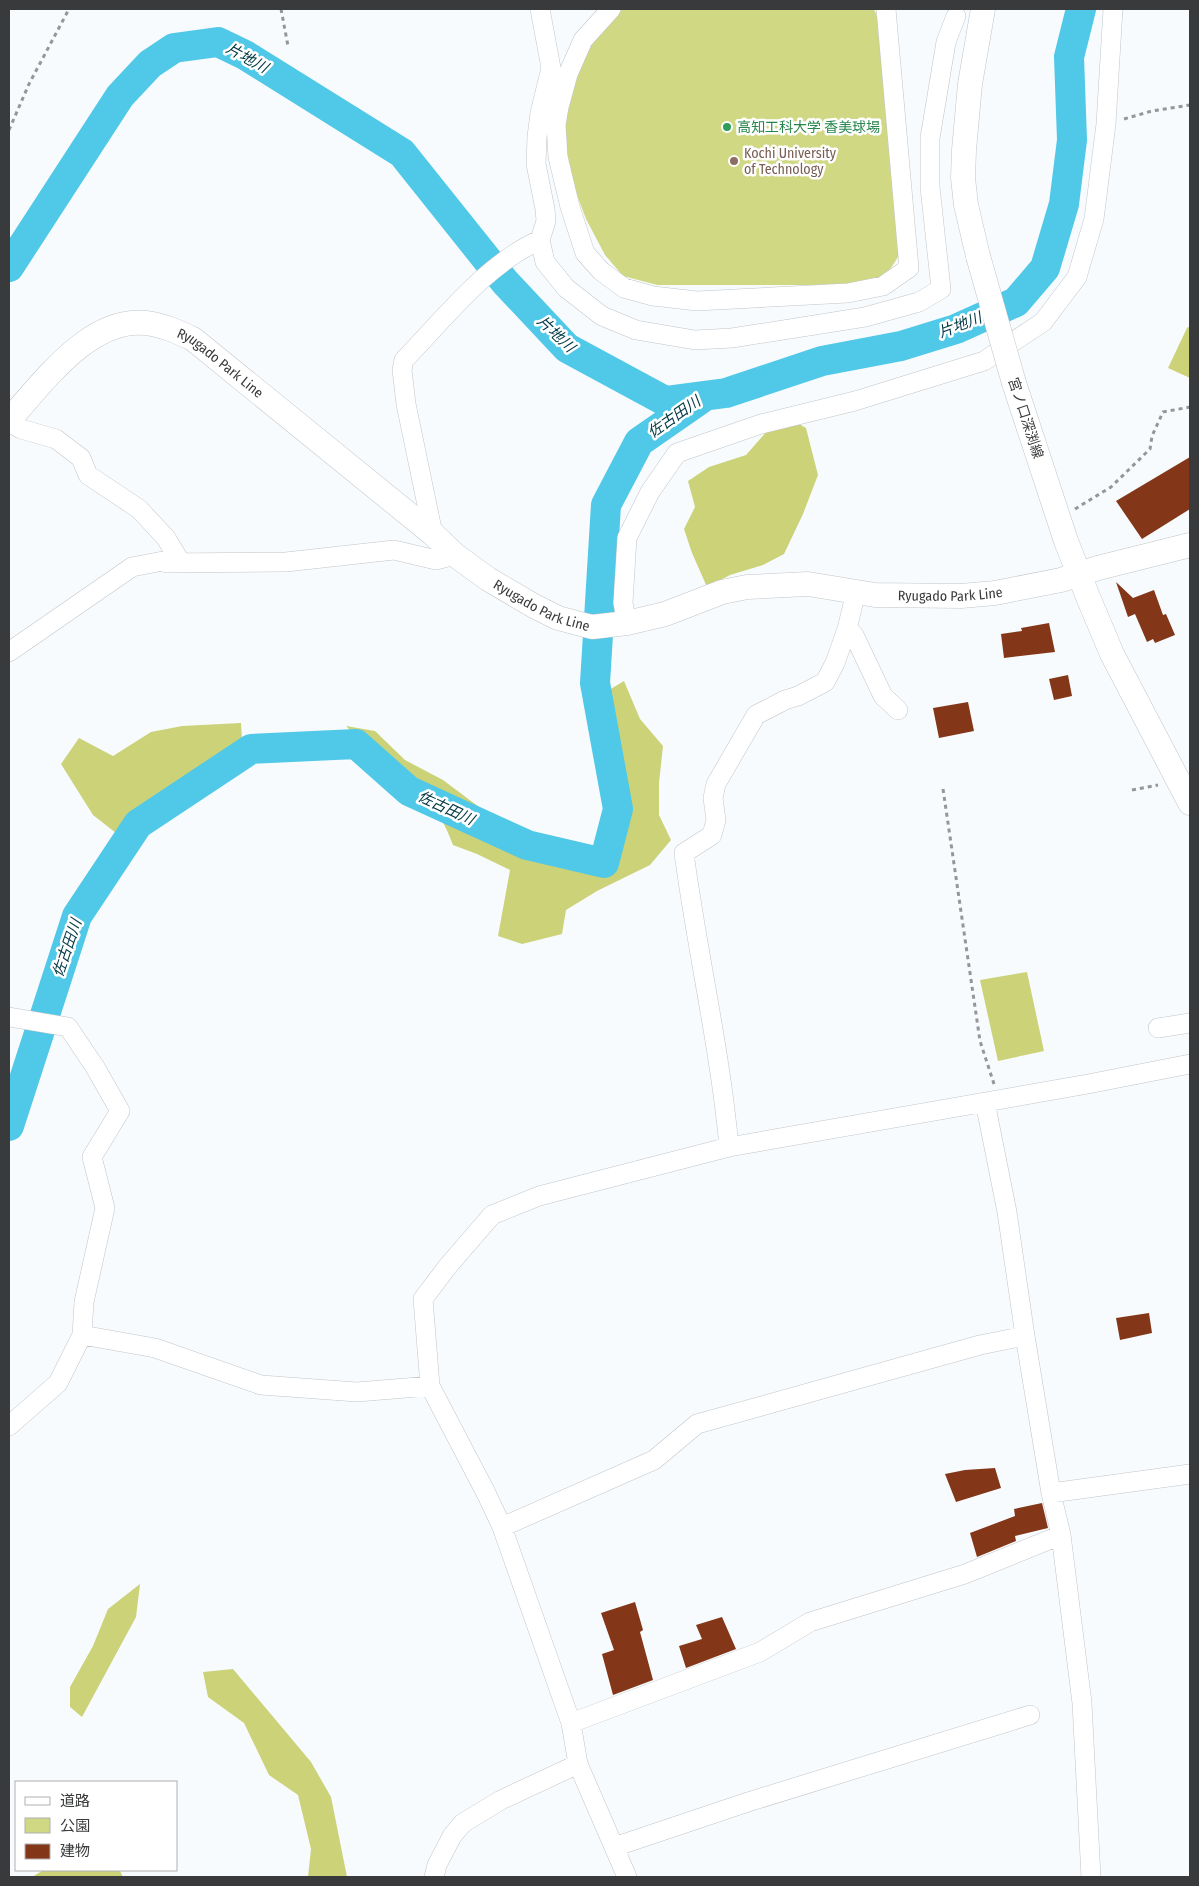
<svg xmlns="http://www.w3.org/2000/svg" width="1199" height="1886" font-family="'Fira Sans Condensed','Noto Sans JP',sans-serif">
	<rect width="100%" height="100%" fill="#f7fbfe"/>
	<path fill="#d1d884" d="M623,9H873L875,11L881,28L900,254L889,271L868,285H657L623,276L605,255L586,219L572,182L565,147L564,107L582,56L614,15Z"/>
	<path fill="#cbd278" d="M1190,326V378L1168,368L1187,328Z
		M782,414L806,428L818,475L803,514L784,554L763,565L730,575L707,587L692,553L684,529L695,507L688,481L709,467L746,455Z
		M624,681L640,719L663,746L659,783V815L671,840L650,865L597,891L566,910L562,934L522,944L498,936L510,870L477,854L453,845C435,795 411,785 374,753C364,745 355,735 346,726L375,731L405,760L443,780L479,807L501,828L543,847L579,857L607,852L616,823L618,778L612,732L601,708L609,690Z
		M241,723L242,741L219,768L172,792L116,833L93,815L61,764L79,738L113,756L151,732L182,726Z
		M1027,972L1044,1051L998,1061L980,980Z
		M140,1584L136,1617L82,1717L70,1707V1687L93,1646L108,1609Z
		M233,1669L311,1762L331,1797L347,1877H308L311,1849L298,1795L269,1775L244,1723L208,1697L203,1672Z
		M42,1871H120L123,1877H32Z"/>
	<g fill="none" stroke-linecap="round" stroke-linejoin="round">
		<path stroke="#50c8e7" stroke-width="30" d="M9,267L120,96L150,64L174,48L218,42L245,55L402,153L505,282L567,348L665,401L726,393L822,361L901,346L956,329L1016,302L1045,268L1064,204L1072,140L1069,57L1081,9
			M9,1126L77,916L138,824L251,749L356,744L409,791L527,845L604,863L618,809L595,683L606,505L639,442L701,399"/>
	</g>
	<path fill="#833718" d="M1190,457V509L1142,539L1116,501Z
		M1116,582L1133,598L1154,590L1163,615L1166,614L1175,635L1155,643L1153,639L1147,642L1135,614L1128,617Z
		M1049,623L1055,652L1004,658L1001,634L1022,631L1021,628Z
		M1068,675L1072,696L1054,700L1049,679Z
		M968,702L974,731L939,738L933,708Z
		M1149,1313L1152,1333L1120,1340L1116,1318Z
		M995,1468L1001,1488L956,1502L945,1474L965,1470Z
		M1042,1503L1048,1528L1015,1536L1016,1541L977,1557L970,1533L1015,1516L1014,1509Z
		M635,1602L643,1630L640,1632L653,1680L613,1695L602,1654L614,1650L601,1613Z
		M722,1617L736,1649L686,1668L679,1646L702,1639L696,1625Z"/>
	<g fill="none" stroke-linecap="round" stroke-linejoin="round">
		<defs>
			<path id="minor" d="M611,9L583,40L568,74L559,107L556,125L558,157L570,207L585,253L601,271L624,288L653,296L697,301L848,293L883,286L909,268L886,9
				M540,240L545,262L566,288L602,316L636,330L695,340L732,338L865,317L919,302L941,289L930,187V138L946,42L956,16
				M9,422L21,429L56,439L81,458L88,475L139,509L166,538L181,563
				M433,534L406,404L402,370L404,360C444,319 487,263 540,240L546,221L545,209L536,164L537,137L540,113L551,68L540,9
				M627,623L623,603L627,538L650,492L677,453L761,424L855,401L984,361L1043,322L1077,277L1094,219L1106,124L1113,9
				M847,629L854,635L883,696L898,710
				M9,652L132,567L163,561L166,563L286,562L394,550L436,560L455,555
				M9,1017L68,1027L95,1067L120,1111L92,1157L105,1208L84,1302L82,1335L58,1383L9,1426
				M1158,1028L1190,1023
				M985,1102L1007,1212L1025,1336L1051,1493L1061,1535L1082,1703L1091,1877
				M729,1147C720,1048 697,951 684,853L712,835L716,820L713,798L716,784L756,715L785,700L798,696L825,682L835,663L847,629L856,592
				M82,1335L155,1348L261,1385L357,1392L430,1386
				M1051,1493L1190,1474
				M502,1527L654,1460L697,1424L980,1345L1025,1336
				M571,1723L760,1652L810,1622L965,1574L1061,1535
				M614,1847L748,1802L1030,1715
				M434,1877L437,1865L452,1836L463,1823L501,1800L578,1764
				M627,1877L578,1764L571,1723L502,1527L486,1493L430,1386L423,1299L448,1266L492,1215L539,1196L729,1147L1088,1084L1190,1064"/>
			<g id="major">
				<path d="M978,256L966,205L963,178L964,150L970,84L983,9"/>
				<path d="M1014,383L1066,541L1088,597L1112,654L1190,803"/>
				<path id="s1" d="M9,420C43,383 89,317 146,323C163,325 178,332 193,339L433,534L455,555L488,579L534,606L558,618L592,627L627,623L665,614L722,592L747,587L808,584L875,595L961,596L995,593L1061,580L1098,568L1190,545"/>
			</g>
		</defs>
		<use href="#minor" stroke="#c2c5c8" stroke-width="20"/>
		<use href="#major" stroke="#c2c5c8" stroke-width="25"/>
		<path stroke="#949698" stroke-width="3" stroke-dasharray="4 4" stroke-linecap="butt" d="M281,9L288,46
			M1124,119L1152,111L1190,105
			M9,130L29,84L69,9
			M1075,509L1111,487L1150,449L1152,436L1163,412L1190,407
			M943,789L980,1041L994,1084
			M1132,790L1158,785"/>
		<use href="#minor" stroke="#fff" stroke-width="19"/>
		<use href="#major" stroke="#fff" stroke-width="24"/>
		<defs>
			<path id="major-bridge" d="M978,256L1014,383"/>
		</defs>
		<use href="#major-bridge" stroke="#c2c5c8" stroke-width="25" stroke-linecap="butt"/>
		<use href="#major-bridge" stroke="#fff" stroke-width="24"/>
	</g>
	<circle fill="#2e9e5b" stroke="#fff" stroke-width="2" cx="727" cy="127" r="5"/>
	<circle fill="#8d6e63" stroke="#fff" stroke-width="2" cx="734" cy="161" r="5"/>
	<g text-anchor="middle" stroke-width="5" stroke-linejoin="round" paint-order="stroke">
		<g font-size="14" fill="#27864d" stroke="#fff" text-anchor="start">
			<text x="737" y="132">高知工科大学 香美球場</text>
		</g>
		<g font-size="14" fill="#785e54" stroke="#fff" text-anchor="start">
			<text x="744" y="158">Kochi University<tspan x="744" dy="16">of Technology</tspan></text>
		</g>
		<g font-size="14" fill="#393a3b" stroke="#fff">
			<text dy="5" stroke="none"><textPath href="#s1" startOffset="260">Ryugado Park Line</textPath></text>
			<text transform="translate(1026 418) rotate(72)" y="5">宮ノ口深渕線</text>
			<text dy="5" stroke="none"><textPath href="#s1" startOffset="1085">Ryugado Park Line</textPath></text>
			<text dy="5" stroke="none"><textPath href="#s1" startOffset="665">Ryugado Park Line</textPath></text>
		</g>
		<g font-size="15" font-style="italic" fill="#003845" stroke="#fff">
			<text transform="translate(247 58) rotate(29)" y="5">片地川</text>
			<text transform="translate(960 325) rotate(-21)" y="5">片地川</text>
			<text transform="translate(556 334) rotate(43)" y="5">片地川</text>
			<text transform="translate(674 417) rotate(-35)" y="5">佐古田川</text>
			<text transform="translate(446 808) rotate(25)" y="5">佐古田川</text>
			<text transform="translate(67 948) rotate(-71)" y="5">佐古田川</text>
		</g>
	</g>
	<rect width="1199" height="1886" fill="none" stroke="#393a3b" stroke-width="20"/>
	<rect x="15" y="1781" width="162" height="90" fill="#ffffff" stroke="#b0b0b1"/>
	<rect x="25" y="1797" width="25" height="8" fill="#ffffff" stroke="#b0b0b1"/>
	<text x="60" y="1806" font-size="15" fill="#393a3b">道路</text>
	<rect x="25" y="1818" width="25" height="15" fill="#d1d884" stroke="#b0b0b1"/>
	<text x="60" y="1831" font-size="15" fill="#393a3b">公園</text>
	<rect x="25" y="1844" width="25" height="15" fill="#833718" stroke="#b0b0b1"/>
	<text x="60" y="1856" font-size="15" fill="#393a3b">建物</text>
</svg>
